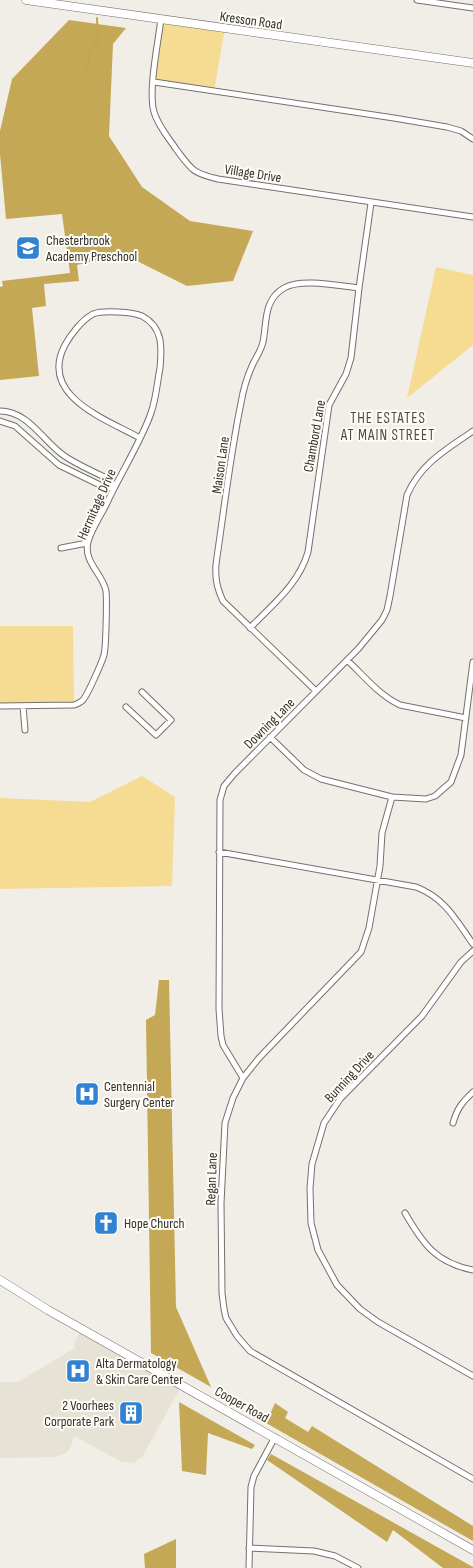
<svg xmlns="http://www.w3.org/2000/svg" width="473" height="1568" font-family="'Sofia Sans Condensed',sans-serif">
	<rect width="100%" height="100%" fill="#f1eee8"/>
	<path fill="#e7e2d6" d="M82,1329L182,1385L142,1457L133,1463L122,1462L74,1436L71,1447L67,1452L56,1457L0,1458V1382H18L75,1348L74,1343Z"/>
	<path fill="#f6db92" d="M161,19L225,28L214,91L154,82Z
		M436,267L473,275V345L407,398Z
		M0,626H73L74,705L0,706Z
		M142,776L175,797L172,886L0,889V798L90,802Z"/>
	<path fill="#c4a855" d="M69,20L126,28L113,44L109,136L142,187L190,221L253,231L233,281L187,286L123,254L77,265L79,281L44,284L46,306L32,308L39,376L0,380V287L3,286L2,281L70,273L62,214L6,219L0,154V131L12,79Z
		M159,980H169L176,1307L211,1387L151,1353L146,1020L155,1015Z
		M179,1402L255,1445L252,1449L208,1433L206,1475L182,1471Z
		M275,1403L288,1412L285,1418L308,1432L312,1426L473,1526V1541L266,1423Z
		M271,1454L473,1567V1568H443L393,1530L387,1542L267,1460Z
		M176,1539V1568H145L144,1554Z"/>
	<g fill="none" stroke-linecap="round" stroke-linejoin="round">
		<path stroke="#c1a552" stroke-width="2" d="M86,71L90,51L98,42L97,18"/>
		<defs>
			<path id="street" d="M417,0L473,8
				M161,19C158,43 148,91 154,112C158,126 168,137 176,149C191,169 192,173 218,179L473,217
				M154,82L394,118L447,127L461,131L473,139
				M0,411C29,411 44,443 66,457C80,466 96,473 111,480L114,487L106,488L59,465L15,426L0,421
				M61,548L87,543
				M250,628C272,605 299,584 308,552L329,405L346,374L351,358L359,288L371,203
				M347,660C364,676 379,695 400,705L466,718
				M316,691L223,601C217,588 215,579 216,564C224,510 230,456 241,403C243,391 247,377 252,366C255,359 261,351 263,342C267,323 263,300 284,288C302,278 339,286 359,288
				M0,706L74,705C77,704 81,702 83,700C88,694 102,662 104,655C106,647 107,600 106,591C103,574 83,562 88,542C91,530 100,517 106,505C119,476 141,442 151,413C156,399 157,384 160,368C162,347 163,327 142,316C133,312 103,310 93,314C82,320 71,334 65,345C38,396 106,419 140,438
				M23,706L25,730
				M126,707L156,735L171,720L142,692
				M270,737L304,770L321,779L392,797L426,799L435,796L451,782L461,755L473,662
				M392,797L382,833L380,866L369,928L361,952L259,1058L243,1078L233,1098L225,1123L221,1203L222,1293L224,1309L226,1318L237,1336L250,1351L473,1479
				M219,852L416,887C445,898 456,920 473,944
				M473,951L461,962L422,1016L340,1099L324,1123L312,1164L310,1188L311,1223L318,1250L337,1285L360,1309L378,1322L473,1376
				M243,1078L223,1045L221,1036L219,1009L220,800L224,786L235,773L359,648L382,620L387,610L390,596L407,495C421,463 446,450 473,431
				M453,1123C457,1109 462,1102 473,1092
				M405,1213C423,1244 436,1263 473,1270
				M249,1548L314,1551L335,1556L358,1568
				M249,1568L251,1487L254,1476L275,1437"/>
			<path id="secondary" d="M26,0L473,63
				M0,1280L48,1310L473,1550"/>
		</defs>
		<use href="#street" stroke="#73716c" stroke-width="7"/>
		<use href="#secondary" stroke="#73716c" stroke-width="9"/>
		<use href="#street" stroke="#fff" stroke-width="5"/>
		<use href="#secondary" stroke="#fff" stroke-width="8"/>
	</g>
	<defs>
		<symbol id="school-square" viewBox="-11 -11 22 22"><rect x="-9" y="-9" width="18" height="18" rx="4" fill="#3083d2" stroke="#fefcf5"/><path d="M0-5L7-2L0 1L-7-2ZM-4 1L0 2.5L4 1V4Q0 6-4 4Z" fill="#fff"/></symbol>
		<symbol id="hospital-square" viewBox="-11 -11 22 22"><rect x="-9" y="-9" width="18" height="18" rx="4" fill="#3083d2" stroke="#fefcf5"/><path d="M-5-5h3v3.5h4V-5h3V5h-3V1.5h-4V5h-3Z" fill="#fff"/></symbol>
		<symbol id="church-square" viewBox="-11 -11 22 22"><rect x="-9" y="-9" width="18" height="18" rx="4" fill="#3083d2" stroke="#fefcf5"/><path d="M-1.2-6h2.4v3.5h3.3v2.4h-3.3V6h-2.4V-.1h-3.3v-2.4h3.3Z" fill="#fff"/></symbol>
		<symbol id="building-square" viewBox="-11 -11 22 22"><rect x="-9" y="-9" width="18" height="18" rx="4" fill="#3083d2" stroke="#fefcf5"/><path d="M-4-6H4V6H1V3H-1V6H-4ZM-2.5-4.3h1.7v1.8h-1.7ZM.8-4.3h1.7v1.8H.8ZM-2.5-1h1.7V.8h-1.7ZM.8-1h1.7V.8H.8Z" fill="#fff"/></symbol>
	</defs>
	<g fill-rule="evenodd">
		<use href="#school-square" x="14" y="234" width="28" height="28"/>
		<use href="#hospital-square" x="73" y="1080" width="28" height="28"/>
		<use href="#church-square" x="92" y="1209" width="28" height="28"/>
		<use href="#hospital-square" x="64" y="1357" width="28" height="28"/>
		<use href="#building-square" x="117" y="1399" width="28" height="28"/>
	</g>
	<g text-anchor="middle" stroke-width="4" stroke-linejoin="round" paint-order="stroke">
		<g font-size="14" fill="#31312e" stroke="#fefcf5">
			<text transform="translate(251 20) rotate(8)" y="5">Kresson Road</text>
			<text transform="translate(253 173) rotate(9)" y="5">Village Drive</text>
			<text transform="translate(314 436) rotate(-80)" y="5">Chambord Lane</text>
			<text transform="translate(220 465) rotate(-82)" y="5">Maison Lane</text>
			<text transform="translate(96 504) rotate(-66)" y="5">Hermitage Drive</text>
			<text transform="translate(269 723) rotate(-45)" y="5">Downing Lane</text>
			<text transform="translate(349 1076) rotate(-47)" y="5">Bunning Drive</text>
			<text transform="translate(211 1179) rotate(-88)" y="5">Regan Lane</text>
			<text transform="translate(242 1404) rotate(29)" y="5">Cooper Road</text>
		</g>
		<g font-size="14" fill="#31312e" stroke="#fefcf5" text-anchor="start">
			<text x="46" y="245">Chesterbrook<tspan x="46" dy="16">Academy Preschool</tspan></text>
			<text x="104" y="1091">Centennial<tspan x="104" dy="16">Surgery Center</tspan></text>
			<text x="124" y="1228">Hope Church</text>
			<text x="96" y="1368">Alta Dermatology<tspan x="96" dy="16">&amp; Skin Care Center</tspan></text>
			<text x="114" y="1410" text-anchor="end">2 Voorhees<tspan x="114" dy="16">Corporate Park</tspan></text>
		</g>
		<g font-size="15" letter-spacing="1" fill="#4e4c47" stroke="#fefcf5">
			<text x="388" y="423">THE ESTATES<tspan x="388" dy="17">AT MAIN STREET</tspan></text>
		</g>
	</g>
</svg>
